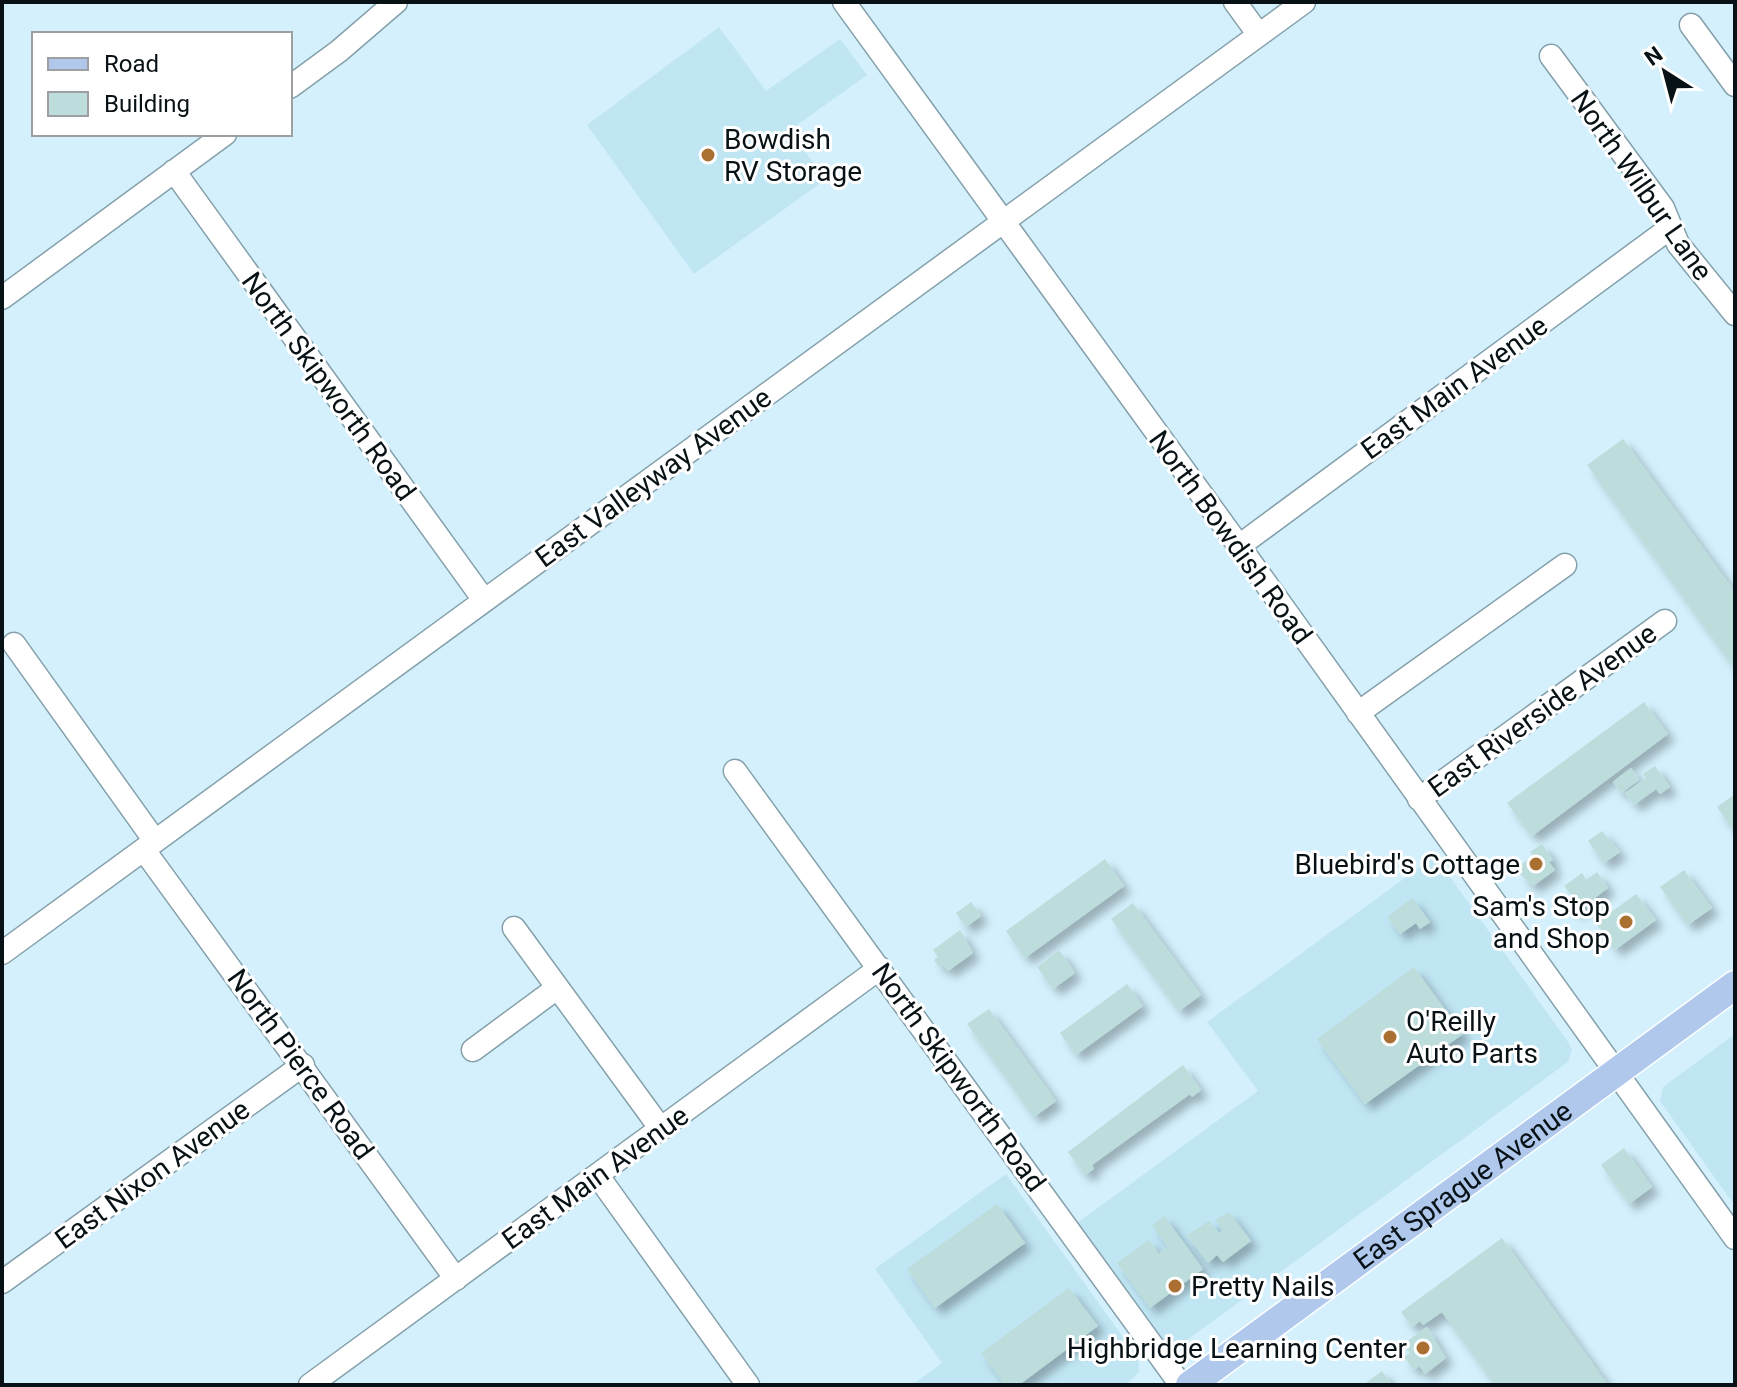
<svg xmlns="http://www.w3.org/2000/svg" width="1737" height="1387" font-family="Roboto,sans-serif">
	<defs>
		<filter id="shadow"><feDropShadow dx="7" dy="7" stdDeviation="4" flood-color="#0004"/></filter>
	</defs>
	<rect width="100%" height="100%" fill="#d3f0fc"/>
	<path fill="#c0e6f4" d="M719,27L766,91L840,39L867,75L790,130L825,180L694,274L587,125Z
		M1435,856L1568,1042L1572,1050L1568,1062L1179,1346L1167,1350L1073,1226L1258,1091L1207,1022Z
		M1735,1034V1206L1660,1101L1663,1087Z
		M1006,1174L1138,1358L1139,1372L1126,1385H912L942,1363L875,1269Z"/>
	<path fill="#bcdddb" filter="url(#shadow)" d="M1623,439L1735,592V669L1587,465Z
		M1644,702L1668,734L1532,836L1507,803Z
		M1655,766L1670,787L1660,794L1656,789L1634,805L1625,793L1646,778L1643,774Z
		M1631,768L1639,780L1621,793L1613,782Z
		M1735,794V832L1717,807Z
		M1602,831L1620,852L1604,863L1588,841Z
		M1542,844L1553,860L1549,862L1555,870L1533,886L1520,874L1523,872L1519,866L1533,856L1530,852Z
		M1105,859L1124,886L1025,958L1006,931Z
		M1684,870L1712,908L1688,925L1660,887Z
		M1597,872L1608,888L1576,912L1567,900L1572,896L1564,886L1582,873L1586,880Z
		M1636,894L1656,920L1615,950L1596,923Z
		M1412,898L1430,922L1420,929L1416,923L1400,934L1387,917Z
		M971,902L981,916L966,927L956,913Z
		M1133,903L1201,995L1179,1011L1111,919Z
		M960,930L973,953L948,971L943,964L939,967L934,960L938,957L933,950Z
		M1059,950L1075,973L1053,989L1037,967Z
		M1414,967L1463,1034L1365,1104L1317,1039Z
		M1127,984L1143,1006L1076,1055L1060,1033Z
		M989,1009L1056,1101L1034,1117L967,1024Z
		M1183,1065L1201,1090L1192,1097L1190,1094L1092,1165L1094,1169L1085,1175L1068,1152Z
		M1624,1148L1652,1187L1629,1204L1601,1165Z
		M997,1204L1025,1243L935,1308L907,1269Z
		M1229,1212L1251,1241L1223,1262L1217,1255L1208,1263L1187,1235L1209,1221L1219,1233L1223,1230L1215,1220Z
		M1164,1216L1203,1269L1150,1308L1117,1263L1149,1240L1159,1254L1168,1247L1152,1225Z
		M1502,1238L1608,1385H1495L1442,1312L1423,1325L1420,1321L1412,1327L1401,1312Z
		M1069,1288L1098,1326L1019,1385H1005L981,1353Z
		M1427,1327L1446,1358L1425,1374L1419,1366L1414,1370L1404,1357L1410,1353L1403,1344Z
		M1382,1371L1392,1385H1363Z"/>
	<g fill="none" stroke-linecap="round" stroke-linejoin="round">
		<defs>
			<path id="minor" d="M844,2L1239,546L1735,1238
				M1235,2L1259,35
				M1691,25L1735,85
				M1551,56L1663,208L1678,244L1735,314
				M290,87L339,51L396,2
				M174,171L484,600
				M2,298L225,134
				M1239,546L1670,228
				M14,644L155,841
				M1358,713L1565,565
				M735,771L1181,1385
				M1419,799L1665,621
				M144,850L456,1279
				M514,928L661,1129
				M2,953L1304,2
				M473,1050L557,988
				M598,1176L748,1385
				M2,1282L303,1065
				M310,1385L880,968"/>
			<g id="major">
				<path id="s1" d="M1190,1385L1735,985"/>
			</g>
		</defs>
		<use href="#minor" stroke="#84a0ab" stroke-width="25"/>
		<use href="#major" stroke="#fff" stroke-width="31"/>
		<use href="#minor" stroke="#fff" stroke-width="22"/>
		<use href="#major" stroke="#afc8ec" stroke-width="28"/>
	</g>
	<g fill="#ab6f31" stroke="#fff" stroke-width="3">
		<circle cx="708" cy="155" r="8"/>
		<circle cx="1536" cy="864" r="8"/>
		<circle cx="1626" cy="922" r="8"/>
		<circle cx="1390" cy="1037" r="8"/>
		<circle cx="1175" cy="1286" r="8"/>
		<circle cx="1423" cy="1348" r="8"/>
	</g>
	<g text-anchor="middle" stroke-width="6" stroke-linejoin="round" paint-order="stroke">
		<g font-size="28" fill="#081216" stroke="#fff" text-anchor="start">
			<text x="724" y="149">Bowdish<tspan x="724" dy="32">RV Storage</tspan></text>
			<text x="1520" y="874" text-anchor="end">Bluebird's Cottage</text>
			<text x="1610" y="916" text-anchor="end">Sam's Stop<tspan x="1610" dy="32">and Shop</tspan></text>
			<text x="1406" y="1031">O'Reilly<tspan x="1406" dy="32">Auto Parts</tspan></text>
			<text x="1191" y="1296">Pretty Nails</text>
			<text x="1407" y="1358" text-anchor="end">Highbridge Learning Center</text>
		</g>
		<g font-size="28" fill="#081216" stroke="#fff">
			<text transform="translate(1642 185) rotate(55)" y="10">North Wilbur Lane</text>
			<text transform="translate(329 386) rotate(54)" y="10">North Skipworth Road</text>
			<text transform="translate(1454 387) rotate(-36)" y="10">East Main Avenue</text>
			<text transform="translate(653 477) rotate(-36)" y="10">East Valleyway Avenue</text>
			<text transform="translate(1231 537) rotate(54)" y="10">North Bowdish Road</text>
			<text transform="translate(1542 710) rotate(-36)" y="10">East Riverside Avenue</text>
			<text transform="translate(301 1064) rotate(54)" y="10">North Pierce Road</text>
			<text transform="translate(959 1077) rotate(54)" y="10">North Skipworth Road</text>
			<text transform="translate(152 1174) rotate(-36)" y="10">East Nixon Avenue</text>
			<text transform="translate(595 1177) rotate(-36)" y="10">East Main Avenue</text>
			<text dy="10" stroke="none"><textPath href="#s1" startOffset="338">East Sprague Avenue</textPath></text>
		</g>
	</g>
	<rect width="1737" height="1387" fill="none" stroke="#081216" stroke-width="8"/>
	<rect x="32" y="32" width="260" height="104" fill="#ffffff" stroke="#9ca0a2" stroke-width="2"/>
	<rect x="48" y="58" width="40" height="12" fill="#afc8ec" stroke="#9ca0a2" stroke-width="2"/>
	<text x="104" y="72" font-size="24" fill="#081216">Road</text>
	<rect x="48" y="92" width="40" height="24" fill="#bcdddb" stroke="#9ca0a2" stroke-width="2"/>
	<text x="104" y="112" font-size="24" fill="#081216">Building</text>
	<g transform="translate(1665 72) rotate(324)" stroke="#ffffff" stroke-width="6" paint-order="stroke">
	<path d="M0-6L14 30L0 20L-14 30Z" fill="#081216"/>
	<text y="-12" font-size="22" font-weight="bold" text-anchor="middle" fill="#081216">N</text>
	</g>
</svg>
